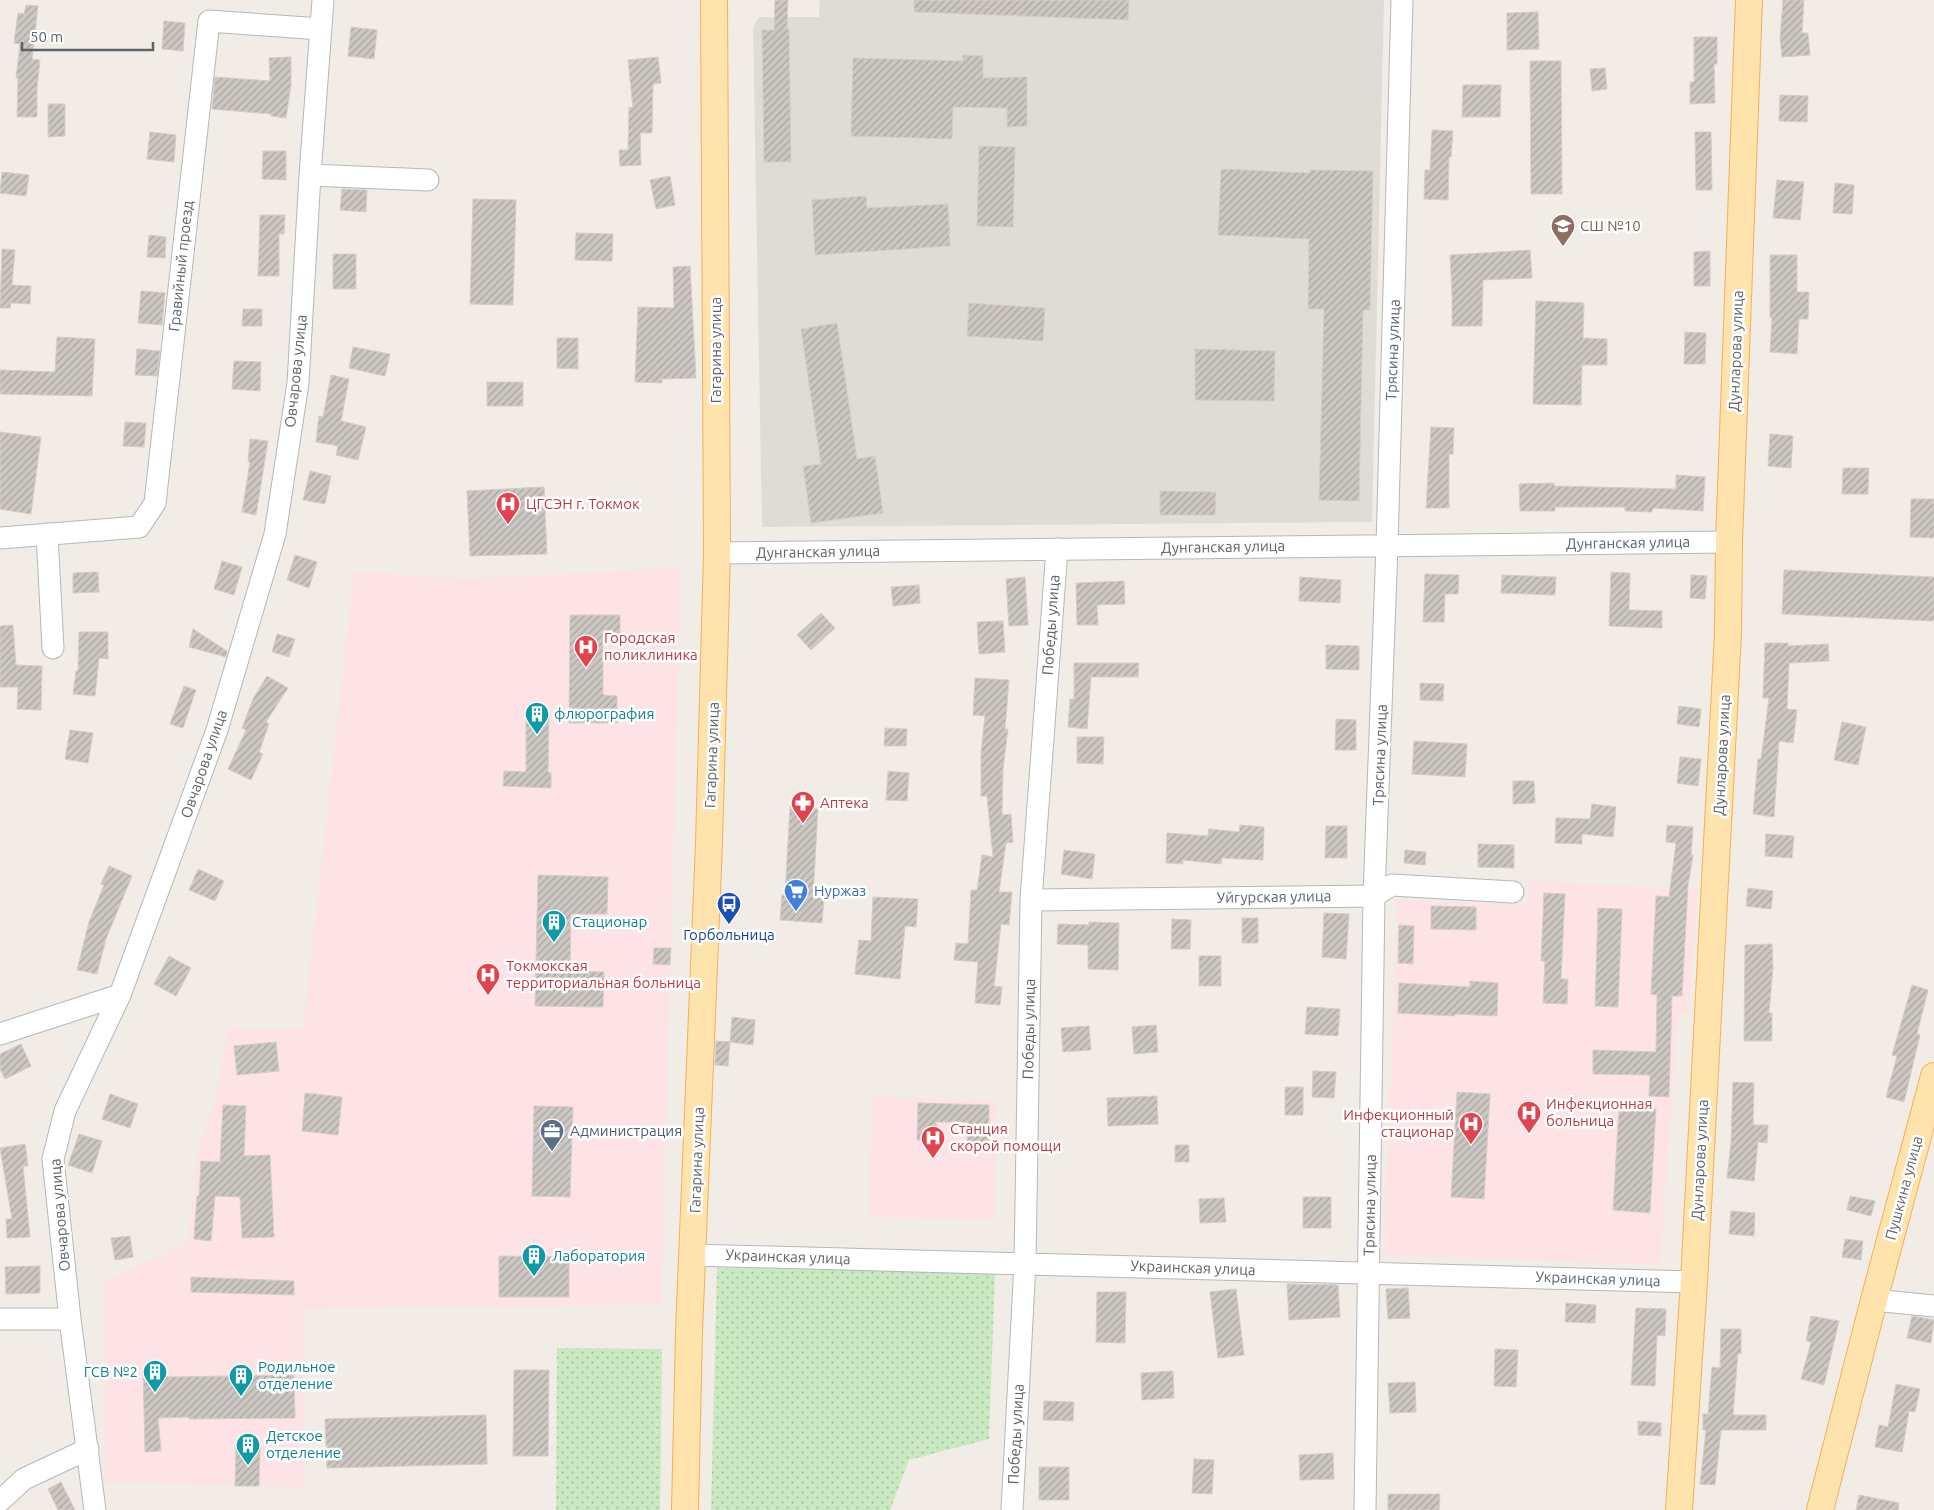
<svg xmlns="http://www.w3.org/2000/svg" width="1934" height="1510" font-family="Ubuntu,sans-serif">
	<defs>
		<pattern id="park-dots" width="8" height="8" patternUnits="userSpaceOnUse" patternTransform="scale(1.25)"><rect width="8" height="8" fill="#c9e9c1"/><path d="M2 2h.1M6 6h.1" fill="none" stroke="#a6c0a1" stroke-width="1.8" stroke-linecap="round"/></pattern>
		<pattern id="building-hatch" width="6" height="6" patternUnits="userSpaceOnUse" patternTransform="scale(1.25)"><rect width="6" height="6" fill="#ccc7c2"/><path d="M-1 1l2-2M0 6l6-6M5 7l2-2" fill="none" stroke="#a9a5a1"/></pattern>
	</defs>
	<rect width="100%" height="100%" fill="#f1ece6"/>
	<path fill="#dfdcd8" d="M820,0H1384L1372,522L762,527L753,28L759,17H819Z"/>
	<path fill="#fde3e5" d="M681,568L661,1305L303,1309L305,1487L105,1483L104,1281L188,1243L198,1151L215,1101L228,1028H303L354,571L464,579Z
		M1531,881L1698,889L1689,1013H1678L1660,1265L1383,1255L1398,900L1526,905Z
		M872,1097L997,1100L994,1220L868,1217Z"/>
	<path fill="url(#park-dots)" d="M717,1268L995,1271L989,1439L909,1460L890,1510H711Z
		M557,1348L662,1349L660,1510H556Z"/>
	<path fill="url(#building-hatch)" stroke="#d6cdc4" d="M775,0H788L787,29H789L791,162H764L762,30H774Z
		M914,0H1129L1128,20L914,12Z
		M1783,0H1804L1802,33H1808L1810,55L1782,57L1780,38Z
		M26,5L38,6L32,59L40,60L37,88V117H17L18,78H16L20,44L14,43L18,13L24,14Z
		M1538,12L1539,49L1507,50V13Z
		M164,21L185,23L183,51L162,49Z
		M351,27L377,30L374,59L348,56Z
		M1694,37H1717V64H1714L1715,103L1690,104V82H1694Z
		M963,55L983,56V78L1027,77V126L1007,127V108L953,107L952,139L851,136L853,58L963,61Z
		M291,57V85L286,118L271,116V114L212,109L215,77L270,81L269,58Z
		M658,57L661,83L653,84L652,133H640L641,165L620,166L619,150H628L629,107L633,108L628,60Z
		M1530,61H1561L1562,194H1531Z
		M1605,68L1607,89L1592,91L1590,69Z
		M1463,85H1501L1500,117H1462Z
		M1780,95L1808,96L1807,122L1779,121Z
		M48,104H65V136L48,137Z
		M1432,130L1453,131L1451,157H1449L1448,200L1424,199L1425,170H1430Z
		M150,132L176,135L174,162L147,159Z
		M1695,132H1711L1712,190H1696Z
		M979,146L1015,147L1013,227L977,226Z
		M263,151H286V180L262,179Z
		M1221,169L1310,173V170L1373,171L1370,310H1363L1359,501L1319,500L1324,309H1308L1309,239L1218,235Z
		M2,172L29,175L26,196L0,193Z
		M670,176L675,205L656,209L650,180Z
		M1777,180L1804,182L1800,220L1773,218Z
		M1835,183L1854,185L1852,214L1833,213Z
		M342,189L367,190L366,212L340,210Z
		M866,196L867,208L948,204L950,246L815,255L812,200Z
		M473,199L516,200L513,305L470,304Z
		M260,215H285L284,234H279V276H258Z
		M576,233L613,234L612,261L575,260Z
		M149,235L166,237L165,258L147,257Z
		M2,249L15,250L12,285L31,286L30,304L11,303L10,308H0Z
		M1530,250L1532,278L1483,280L1482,326H1452V293L1450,255Z
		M1710,251V286H1694V252Z
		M333,254H356V289H333Z
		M1770,255H1797V292H1809L1808,319H1799L1797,354L1770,352L1772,318H1770Z
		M690,266L696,378L662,379V383L635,382L638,307L674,308L673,267Z
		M141,291L165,293L162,325L138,323Z
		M1536,301L1584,303L1583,338L1607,339V365H1582L1581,405L1533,404Z
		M969,303L1045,308L1043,341L967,336Z
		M243,309H262V326H242Z
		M837,323L857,459L875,456L883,513L811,523L803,466L821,464L801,329Z
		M1685,332L1706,333L1705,364H1684Z
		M57,337L95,339L92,396L0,394V370L55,372Z
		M557,338H578V369L557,368Z
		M353,347L390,354L385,376L349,368Z
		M137,349L160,351L157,376L135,375Z
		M1195,349L1275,351L1274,401L1195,400Z
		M234,361L261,362L260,391L232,389Z
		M331,375L349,379L341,421L366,427L358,460L336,455L338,446L316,442L319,416L323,417Z
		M487,382H523V406H487Z
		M125,422L146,423L144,447L123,446Z
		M1431,427L1454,428L1453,454H1449V508H1426Z
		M0,432L41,437L31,514L0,509Z
		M1770,434L1793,436L1791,468L1768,466Z
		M250,439L268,441L256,515L242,512L250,462L248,461Z
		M1843,468H1869L1868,494H1842Z
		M310,471L331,476L325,504L303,500Z
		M1676,475L1705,477L1703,511L1653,508L1652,512L1625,511V507H1555V511H1520L1519,484L1554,483V486L1676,489Z
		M544,487L547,554L470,556L467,491Z
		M1160,491L1216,492L1215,515H1160Z
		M1911,499H1934V538L1910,537Z
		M295,555L317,562L309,588L287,580Z
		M222,561L242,567L234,595L214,589Z
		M1784,570L1934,577V621L1782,614Z
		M98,572L99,592L73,593V573Z
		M1611,572L1630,573L1629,610L1662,611V628L1609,626Z
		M1425,574L1459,575L1458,594H1445L1444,622H1423Z
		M1502,575L1556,577L1555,595L1501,593Z
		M1691,575L1707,576L1705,599L1690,598Z
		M1025,577L1028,625L1009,626L1006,579Z
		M1300,577L1341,580L1340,603L1299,601Z
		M1124,581L1125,604L1097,605L1098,625H1077L1076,583Z
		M919,585L920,603L893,606L891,587Z
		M821,613L835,628L811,650L797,635Z
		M570,615H620V641H603V695L617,696V723H569Z
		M1003,621L1005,652L979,654L977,622Z
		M13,625L16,665L42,666L41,710L17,709L18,687H0V626Z
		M193,629L227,651L226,657L189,647Z
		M79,632H108V659L99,658L95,696L73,694L76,671H78Z
		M277,634L295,639L289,657L272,652Z
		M1765,643H1788V646L1828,644L1829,661L1789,663L1787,709L1797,710L1793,743L1779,741L1774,817L1753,814L1758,759H1761L1769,698H1763Z
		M1326,645L1359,646V670L1326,669Z
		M1074,663H1139L1138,677H1091L1087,729L1068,727L1070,699H1074Z
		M267,676L288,688L266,722L269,724L259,752L263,754L251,780L228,769L246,730L242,728L253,699Z
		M975,678L1009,680L1005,729H1008L1003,769L1002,815L1011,814L1013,842L1006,843L999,892H1012L1009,925L1001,924L994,986L1002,987L1000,1005L975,1003L978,962L954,960L956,943L968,944L971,890H977L982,855L993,857L987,796H981V753L985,716L973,715Z
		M1420,683L1444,684L1443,701L1420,700Z
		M184,686L196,690L183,728L170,724Z
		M1679,706L1701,709L1699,727L1677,724Z
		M526,716H549L548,772L551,773V788L503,786L504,771L526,772Z
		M1336,719L1356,720V750H1335Z
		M1842,722L1866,727L1858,765L1834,760Z
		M885,728L907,729L906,746H884Z
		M70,730L93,733L88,763L65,759Z
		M1077,737H1104L1103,764L1077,763Z
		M1414,741L1467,744L1465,777L1412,774Z
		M1680,757L1701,759L1698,786L1677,783Z
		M888,771L909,773L907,801L886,800Z
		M1513,781H1534L1535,803L1513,804Z
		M1592,804L1616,807L1613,837L1582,834V844L1555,843L1556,818L1590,819Z
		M790,807L818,809L813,897L824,898L822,923L780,920L782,895H785Z
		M1240,825L1264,827L1263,860L1222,858L1221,864L1183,860V864L1166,863L1167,833L1208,836L1209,829L1239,832Z
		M1667,825L1693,827L1691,855H1693L1688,885L1682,996H1672L1669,1097L1649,1096L1650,1075L1593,1074V1050L1656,1052L1657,995L1651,994L1656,896L1669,897L1676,843L1666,842Z
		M1326,826H1347V858H1325Z
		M1766,834L1794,836L1792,858L1765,856Z
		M1478,844L1514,845V868L1478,867Z
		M1064,850L1095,854L1092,879L1061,874Z
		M1405,850L1426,852L1425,865L1404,863Z
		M109,866L132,876L106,939L97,974L77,970L89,922L104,885L101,884Z
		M198,869L224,881L215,901L189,890Z
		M538,875L608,877L607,914H571L570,971L604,972L603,1007L535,1006Z
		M1748,888L1773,891L1771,909L1746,906Z
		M1544,893L1565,894L1561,979H1568L1567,1004L1543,1003L1545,961H1541Z
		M873,897L918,899L916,927L905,926L900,979L855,974L859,940L871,941Z
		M1431,906L1476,907V930L1431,929Z
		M1598,908L1622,909L1618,1007L1595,1006Z
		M1324,913L1349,914L1346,959L1322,957Z
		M1242,918H1258V943H1242Z
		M1172,919L1191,920L1190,949H1171Z
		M1089,922L1119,923L1118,970L1088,969V945L1057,944L1058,924L1089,925Z
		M1399,925L1414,926L1413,964L1398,963Z
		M1772,944L1773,968L1769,1013H1772V1041H1744L1745,945Z
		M654,948H671L670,965L653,964Z
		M169,956L191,968L176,996L154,984Z
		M1199,956H1221V986H1199Z
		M1470,981L1498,983L1497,1016L1455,1014V1016L1398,1013L1399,983L1470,987Z
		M1912,985L1928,990L1917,1034L1920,1035L1904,1102L1886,1097L1897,1056L1892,1055Z
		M1307,1007L1340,1009L1338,1036L1305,1034Z
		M732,1017L755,1020L753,1045L730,1042Z
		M1156,1025L1158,1052L1134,1054L1132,1027Z
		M1089,1026L1091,1050L1063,1052L1061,1028Z
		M716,1041L730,1042L728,1066L715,1065Z
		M276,1042L279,1071L237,1075L234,1046Z
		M21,1044L31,1066L5,1079L0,1069V1054Z
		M1313,1071L1336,1072L1334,1098L1312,1097Z
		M1733,1082L1754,1083L1753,1125H1768L1767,1143L1758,1142L1754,1181L1727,1178L1731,1143Z
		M1285,1087H1303V1115H1285Z
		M1457,1092L1490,1094L1484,1199L1451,1197Z
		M305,1093L342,1097L338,1135L302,1131Z
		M110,1094L138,1104L130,1128L102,1119Z
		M1157,1096L1158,1124L1108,1126L1107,1098Z
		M918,1103L989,1105V1144L967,1143L968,1122H936V1141L917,1140Z
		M223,1105L246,1106L244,1156L270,1155L274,1237L242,1238L240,1197L215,1196L211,1241L194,1239L197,1196H199L201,1161L220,1162Z
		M534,1106L573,1107L570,1197L532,1196Z
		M1619,1107L1656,1109L1650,1213L1613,1210Z
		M79,1134L102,1141L92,1173L68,1165Z
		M25,1144L28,1166H23L30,1237L7,1238L6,1219H12L0,1148Z
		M1175,1145H1189V1162H1175Z
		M1850,1196L1875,1201L1871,1216L1847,1210Z
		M1303,1197H1331V1228H1303Z
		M1224,1198L1226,1222L1200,1223L1199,1199Z
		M1731,1211L1755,1213L1754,1236L1729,1234Z
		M130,1236L133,1257L115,1260L111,1238Z
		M1845,1239L1863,1241L1861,1260L1842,1257Z
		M499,1256L569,1257V1297H499Z
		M40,1266V1293L6,1294L5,1267Z
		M191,1277L294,1281V1295L191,1292Z
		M1287,1284L1338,1285L1340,1317L1289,1320Z
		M1408,1288L1410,1318L1388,1319L1386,1289Z
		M1236,1289L1244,1355L1218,1358L1210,1292Z
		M1097,1292H1126L1125,1343L1096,1342Z
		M1566,1303L1596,1305L1595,1323L1565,1322Z
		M1636,1308L1666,1309L1665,1336L1657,1335L1655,1386L1631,1385Z
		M1811,1316L1839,1321L1824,1385L1801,1379L1811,1342L1806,1341Z
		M1912,1316L1934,1320L1931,1343L1907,1338Z
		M1721,1329H1741V1354L1738,1353L1733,1415H1766V1430H1721L1715,1485L1700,1484L1706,1430H1703V1414H1708L1712,1367L1720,1368Z
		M1495,1349L1518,1350L1516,1387L1494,1386Z
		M143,1368H165L166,1377L294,1375L295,1418L189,1419V1417L158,1418L161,1451L145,1452Z
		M514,1370H549L548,1456H513Z
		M1173,1371L1174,1398L1142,1400L1141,1373Z
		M1415,1382L1416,1412L1390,1413L1388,1383Z
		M1896,1384L1920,1389L1915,1412L1909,1411L1902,1452L1875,1447L1879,1425L1888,1427Z
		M1044,1401L1074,1402L1073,1421L1043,1420Z
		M486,1415L487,1464L327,1468L325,1419Z
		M1638,1421L1661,1423V1436L1638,1435Z
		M236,1446H260L259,1486H235Z
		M1333,1453L1334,1479L1300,1480L1299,1455Z
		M1194,1459L1214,1460L1212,1494L1192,1493Z
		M1039,1467H1069V1500H1039Z
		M61,1482L75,1510H58L48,1489Z
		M1388,1494H1440L1439,1510H1388Z
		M1859,1495L1899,1503L1898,1510H1856Z"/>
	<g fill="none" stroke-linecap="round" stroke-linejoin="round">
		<defs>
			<path id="minor" d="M310,175L428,180
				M47,534L53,648
				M0,538L139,527L155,503L209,21L321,29
				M717,553L1729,542
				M1031,900L1374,896L1392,885L1513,892
				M0,1034L120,995
				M693,1255L1694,1282
				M1874,1300L1934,1306
				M0,1319H70
				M0,1501L24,1479L88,1449
				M95,1510L70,1319L53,1159L65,1111L120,995L217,730L275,534L298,383L310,175L323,0
				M1012,1510L1025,1263L1031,900L1057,549
				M1365,1510L1374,896L1387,546L1402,0"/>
			<path id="major" d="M685,1510L689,1332L709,843L717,553L714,0
				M1679,1510L1694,1282L1728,633L1729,542L1749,0
				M1820,1510L1874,1300L1934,1076"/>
		</defs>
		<use href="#minor" stroke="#b3b8bb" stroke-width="23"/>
		<use href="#major" stroke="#f9ae56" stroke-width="28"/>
		<use href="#minor" stroke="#fff" stroke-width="21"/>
		<use href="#major" stroke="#ffe3ad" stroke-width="26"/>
	</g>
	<defs>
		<symbol id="school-pin" viewBox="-11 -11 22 30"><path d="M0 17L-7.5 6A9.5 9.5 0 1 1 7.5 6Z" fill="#8d6e63" stroke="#fff"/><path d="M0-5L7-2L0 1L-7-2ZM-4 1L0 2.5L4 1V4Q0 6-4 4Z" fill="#fff"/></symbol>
		<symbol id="hospital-pin" viewBox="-11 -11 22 30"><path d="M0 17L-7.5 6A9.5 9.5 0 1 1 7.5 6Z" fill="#e0444e" stroke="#fff"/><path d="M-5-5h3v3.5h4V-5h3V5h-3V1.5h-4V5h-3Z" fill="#fff"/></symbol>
		<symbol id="building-pin" viewBox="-11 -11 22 30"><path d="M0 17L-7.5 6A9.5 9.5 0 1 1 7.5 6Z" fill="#0f9aa8" stroke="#fff"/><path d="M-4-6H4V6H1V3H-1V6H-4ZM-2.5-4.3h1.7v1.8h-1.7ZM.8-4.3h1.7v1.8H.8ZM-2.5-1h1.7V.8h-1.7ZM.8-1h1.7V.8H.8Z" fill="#fff"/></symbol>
		<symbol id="pharmacy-pin" viewBox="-11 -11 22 30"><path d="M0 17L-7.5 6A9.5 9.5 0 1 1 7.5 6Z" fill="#e0444e" stroke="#fff"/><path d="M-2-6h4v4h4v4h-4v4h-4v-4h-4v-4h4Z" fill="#fff"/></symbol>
		<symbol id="supermarket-pin" viewBox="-11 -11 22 30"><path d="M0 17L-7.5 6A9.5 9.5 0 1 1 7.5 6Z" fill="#3f7fe0" stroke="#fff"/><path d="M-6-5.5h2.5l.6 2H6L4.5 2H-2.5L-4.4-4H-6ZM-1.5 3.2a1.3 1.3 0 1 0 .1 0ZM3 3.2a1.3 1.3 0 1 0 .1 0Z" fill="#fff"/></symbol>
		<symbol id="bus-pin" viewBox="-11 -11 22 30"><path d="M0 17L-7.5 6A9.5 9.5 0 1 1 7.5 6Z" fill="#1a4fb4" stroke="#fff"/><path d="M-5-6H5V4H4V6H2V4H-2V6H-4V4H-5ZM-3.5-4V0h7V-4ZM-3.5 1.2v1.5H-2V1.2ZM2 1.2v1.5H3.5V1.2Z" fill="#fff"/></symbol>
		<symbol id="office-pin" viewBox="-11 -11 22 30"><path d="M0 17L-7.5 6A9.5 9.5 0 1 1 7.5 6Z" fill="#5c6f8a" stroke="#fff"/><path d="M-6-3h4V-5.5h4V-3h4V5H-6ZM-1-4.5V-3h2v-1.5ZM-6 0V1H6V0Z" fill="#fff"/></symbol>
	</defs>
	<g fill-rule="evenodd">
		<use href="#school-pin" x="1549" y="212" width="28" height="38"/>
		<use href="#hospital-pin" x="494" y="490" width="28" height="38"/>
		<use href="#hospital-pin" x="572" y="633" width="28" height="38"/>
		<use href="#building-pin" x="523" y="700" width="28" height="38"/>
		<use href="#pharmacy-pin" x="789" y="789" width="28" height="38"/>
		<use href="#supermarket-pin" x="782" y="877" width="28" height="38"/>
		<use href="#bus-pin" x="715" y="890" width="28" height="38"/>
		<use href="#building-pin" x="540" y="908" width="28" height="38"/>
		<use href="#hospital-pin" x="474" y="961" width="28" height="38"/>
		<use href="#hospital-pin" x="1515" y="1099" width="28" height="38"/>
		<use href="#hospital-pin" x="1457" y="1110" width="28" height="38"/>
		<use href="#office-pin" x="538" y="1117" width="28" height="38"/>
		<use href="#hospital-pin" x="919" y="1124" width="28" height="38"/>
		<use href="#building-pin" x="520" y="1242" width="28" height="38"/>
		<use href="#building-pin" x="141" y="1358" width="28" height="38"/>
		<use href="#building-pin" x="227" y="1362" width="28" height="38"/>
		<use href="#building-pin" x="234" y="1431" width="28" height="38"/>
	</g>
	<g text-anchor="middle" stroke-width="5" stroke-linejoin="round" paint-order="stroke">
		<g font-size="15" fill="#785e54" stroke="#fff" text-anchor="start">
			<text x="1580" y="231">СШ №10</text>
		</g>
		<g font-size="15" fill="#5d6367" stroke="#fff">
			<text transform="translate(181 266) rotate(-84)" y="5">Гравийный проезд</text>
			<text transform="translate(716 350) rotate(-90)" y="5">Гагарина улица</text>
			<text transform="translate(1393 350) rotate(-88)" y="5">Трясина улица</text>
			<text transform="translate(1736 351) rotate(-88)" y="5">Дунларова улица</text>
			<text transform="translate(296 371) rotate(-84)" y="5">Овчарова улица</text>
			<text transform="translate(1628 543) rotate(-1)" y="5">Дунганская улица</text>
			<text transform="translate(1223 547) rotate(-1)" y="5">Дунганская улица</text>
			<text transform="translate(818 552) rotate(-1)" y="5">Дунганская улица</text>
			<text transform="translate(1051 625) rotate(-86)" y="5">Победы улица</text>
			<text transform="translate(712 755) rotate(-88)" y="5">Гагарина улица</text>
			<text transform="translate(1380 755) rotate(-88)" y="5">Трясина улица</text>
			<text transform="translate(1722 755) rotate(-87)" y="5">Дунларова улица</text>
			<text transform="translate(204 764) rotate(-71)" y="5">Овчарова улица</text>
			<text transform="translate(1274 897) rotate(-1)" y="5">Уйгурская улица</text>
			<text transform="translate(1029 1029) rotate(-89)" y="5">Победы улица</text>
			<text transform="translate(697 1160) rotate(-88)" y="5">Гагарина улица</text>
			<text transform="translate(1700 1160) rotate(-87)" y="5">Дунларова улица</text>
			<text transform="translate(1904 1188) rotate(-75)" y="5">Пушкина улица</text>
			<text transform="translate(1370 1205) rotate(-89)" y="5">Трясина улица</text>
			<text transform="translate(60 1215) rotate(-95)" y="5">Овчарова улица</text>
			<text transform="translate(788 1257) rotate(2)" y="5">Украинская улица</text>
			<text transform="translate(1193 1268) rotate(2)" y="5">Украинская улица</text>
			<text transform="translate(1598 1279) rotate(2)" y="5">Украинская улица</text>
			<text transform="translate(1016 1434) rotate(-87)" y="5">Победы улица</text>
		</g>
		<g font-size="15" fill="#be3a42" stroke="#fff" text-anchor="start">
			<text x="526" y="509">ЦГСЭН г. Токмок</text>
			<text x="604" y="643">Городская<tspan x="604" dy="17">поликлиника</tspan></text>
			<text x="820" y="808">Аптека</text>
			<text x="506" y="971">Токмокская<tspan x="506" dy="17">территориальная больница</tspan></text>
			<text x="1546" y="1109">Инфекционная<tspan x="1546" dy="17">больница</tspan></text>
			<text x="1454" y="1120" text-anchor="end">Инфекционный<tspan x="1454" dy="17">стационар</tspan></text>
			<text x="950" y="1134">Станция<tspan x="950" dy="17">скорой помощи</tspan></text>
		</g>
		<g font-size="15" fill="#0d838f" stroke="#fff" text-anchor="start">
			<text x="554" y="719">флюрография</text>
			<text x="572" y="927">Cтационар</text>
			<text x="552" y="1261">Лаборатория</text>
			<text x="258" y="1372">Родильное<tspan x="258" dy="17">отделение</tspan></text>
			<text x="138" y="1377" text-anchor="end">ГСВ №2</text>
			<text x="266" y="1441">Детское<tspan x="266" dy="17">отделение</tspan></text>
		</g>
		<g font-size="15" fill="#366cbe" stroke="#fff" text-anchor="start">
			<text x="814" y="896">Нуржаз</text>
		</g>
		<g font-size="15" fill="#164399" stroke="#fff">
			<text x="729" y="940">Горбольница</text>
		</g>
		<g font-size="15" fill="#4e5e75" stroke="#fff" text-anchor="start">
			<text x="570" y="1136">Администрация</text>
		</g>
	</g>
	<path d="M22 42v8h131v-8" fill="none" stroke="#5d6367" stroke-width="2.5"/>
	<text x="30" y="42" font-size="15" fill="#5d6367" stroke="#ffffff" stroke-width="4" paint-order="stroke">50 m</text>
</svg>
